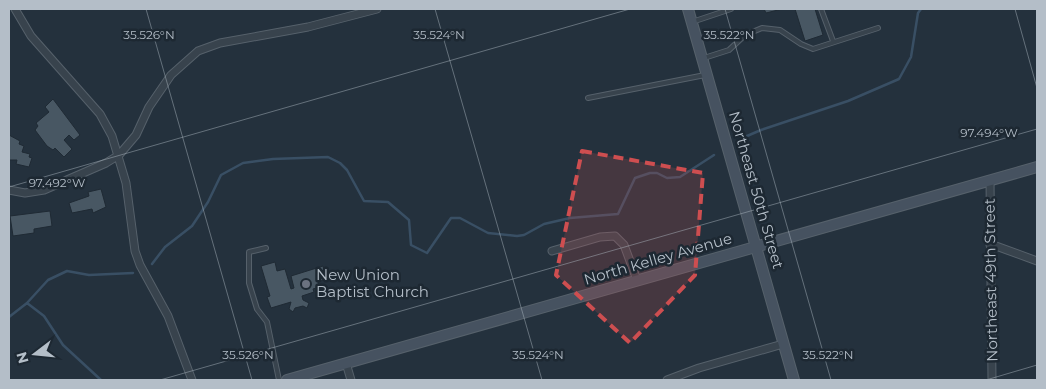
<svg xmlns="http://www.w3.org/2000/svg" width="1046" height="389" font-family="Montserrat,sans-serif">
	<rect width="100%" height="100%" fill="#24313d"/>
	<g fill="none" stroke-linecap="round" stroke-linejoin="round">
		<path stroke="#394f64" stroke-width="2.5" d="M740,139L761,130L848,101L899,79L911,57L918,13L921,9
			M152,264L165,247L192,226L208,202L221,175L243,163L273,159L328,157L340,163L347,170L364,201L388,202L409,220L411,245L427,253L451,218H460L488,233L517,236L524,235L544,224L570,218L618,214L635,178L650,173H657L667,178L680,177L714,155
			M27,303L44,316L63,345L101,380
			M9,317L27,303L48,280L67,271L89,275L133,273"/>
	</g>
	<path fill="#485763" stroke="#1f2a34" d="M764,9H782L766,13Z
		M795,9H815L823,35L805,41Z
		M53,99L80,135L74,140L69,135L64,140L72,149L64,157L55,148L53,150L47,146L35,130L38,126L36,123L49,112L45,107Z
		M9,135L20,141L19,144L24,146L22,152L30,154L29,157L32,158L29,167L16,164L17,160H9Z
		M101,189L106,207L93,213L92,209L72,213L69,203L89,196L88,192Z
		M50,211L52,226L34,229V233L13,236L10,216Z
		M275,262L277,271L285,269L291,289L294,288L291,276L323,266L326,279L318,282L319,287L313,289L314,292L302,296L303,300L309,303L307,308L303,306L295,308L293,312L289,309L291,302L271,308L267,297L270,296L261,266Z"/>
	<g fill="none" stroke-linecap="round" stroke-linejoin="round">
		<defs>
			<path id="lane" d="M821,9L833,41
				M692,22L731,9
				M704,58L729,50L745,35L762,28L780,30L801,44L813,49L878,28
				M588,98L705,75
				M266,248L249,252V283L257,309L267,322L279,380"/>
			<path id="street" d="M15,9L31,36L100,114L112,136L126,183L135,251L140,265L168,316L192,380
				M990,180L992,380
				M9,190L25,193L44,190L106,163L119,155L136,135L149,107L171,75L198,51L220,43L308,27L377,9
				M990,245L996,246L1037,261
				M552,251L600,237L615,236L624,245L637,280
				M346,363L351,380
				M667,380L699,368L783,344"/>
			<path id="secondary" d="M688,9L794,380
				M287,380L1037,167"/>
		</defs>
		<use href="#lane" stroke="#56616b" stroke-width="6"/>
		<use href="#street" stroke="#56616b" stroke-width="9"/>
		<use href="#secondary" stroke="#56616b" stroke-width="12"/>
		<use href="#lane" stroke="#38434d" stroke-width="4"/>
		<use href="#street" stroke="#38434d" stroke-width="7"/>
		<use href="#secondary" stroke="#465260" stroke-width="10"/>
	</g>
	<path fill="#ce4e50" fill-opacity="0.2" stroke="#ce4e50" stroke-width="4" stroke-dasharray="10 6" stroke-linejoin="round" d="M582,151L703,173L695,275L630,343L556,275Z"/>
	<path fill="none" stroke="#b4bec8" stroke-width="1" stroke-opacity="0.45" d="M146,9L252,380M435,9L542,380M725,9L831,380M1015,9L1037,88M9,187L630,9M160,380L1037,129M986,380L1037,365"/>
	<circle fill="#6b7280" stroke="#1d2832" stroke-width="2" cx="306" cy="284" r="5"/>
	<g text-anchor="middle" stroke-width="5" stroke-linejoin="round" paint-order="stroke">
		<g font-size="15" fill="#b4bec8" stroke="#1d2832">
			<text transform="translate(756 190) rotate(74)" y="5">Northeast 50th Street</text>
			<text transform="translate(658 259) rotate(-16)" y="5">North Kelley Avenue</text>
			<text transform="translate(991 280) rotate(-91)" y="5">Northeast 49th Street</text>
		</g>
		<g font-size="15" fill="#b4bec8" stroke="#1d2832" text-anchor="start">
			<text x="316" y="280">New Union<tspan x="316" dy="17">Baptist Church</tspan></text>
		</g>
	</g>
	<g font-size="12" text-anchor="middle" fill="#b4bec8" stroke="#1d2832" stroke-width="5" stroke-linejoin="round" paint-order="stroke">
		<text x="149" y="39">35.526°N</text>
		<text x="439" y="39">35.524°N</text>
		<text x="729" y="39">35.522°N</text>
		<text x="989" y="137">97.494°W</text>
		<text x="57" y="187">97.492°W</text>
		<text x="538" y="359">35.524°N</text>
		<text x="828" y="359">35.522°N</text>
		<text x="248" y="359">35.526°N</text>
	</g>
	<rect width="1046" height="389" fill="none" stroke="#b4bec8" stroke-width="20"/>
	<g transform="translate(35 354) rotate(254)" stroke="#1d2832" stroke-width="4" paint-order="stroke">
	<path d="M0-4L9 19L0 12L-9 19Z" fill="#b4bec8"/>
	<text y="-8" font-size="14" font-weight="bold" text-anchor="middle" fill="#b4bec8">N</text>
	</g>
</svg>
